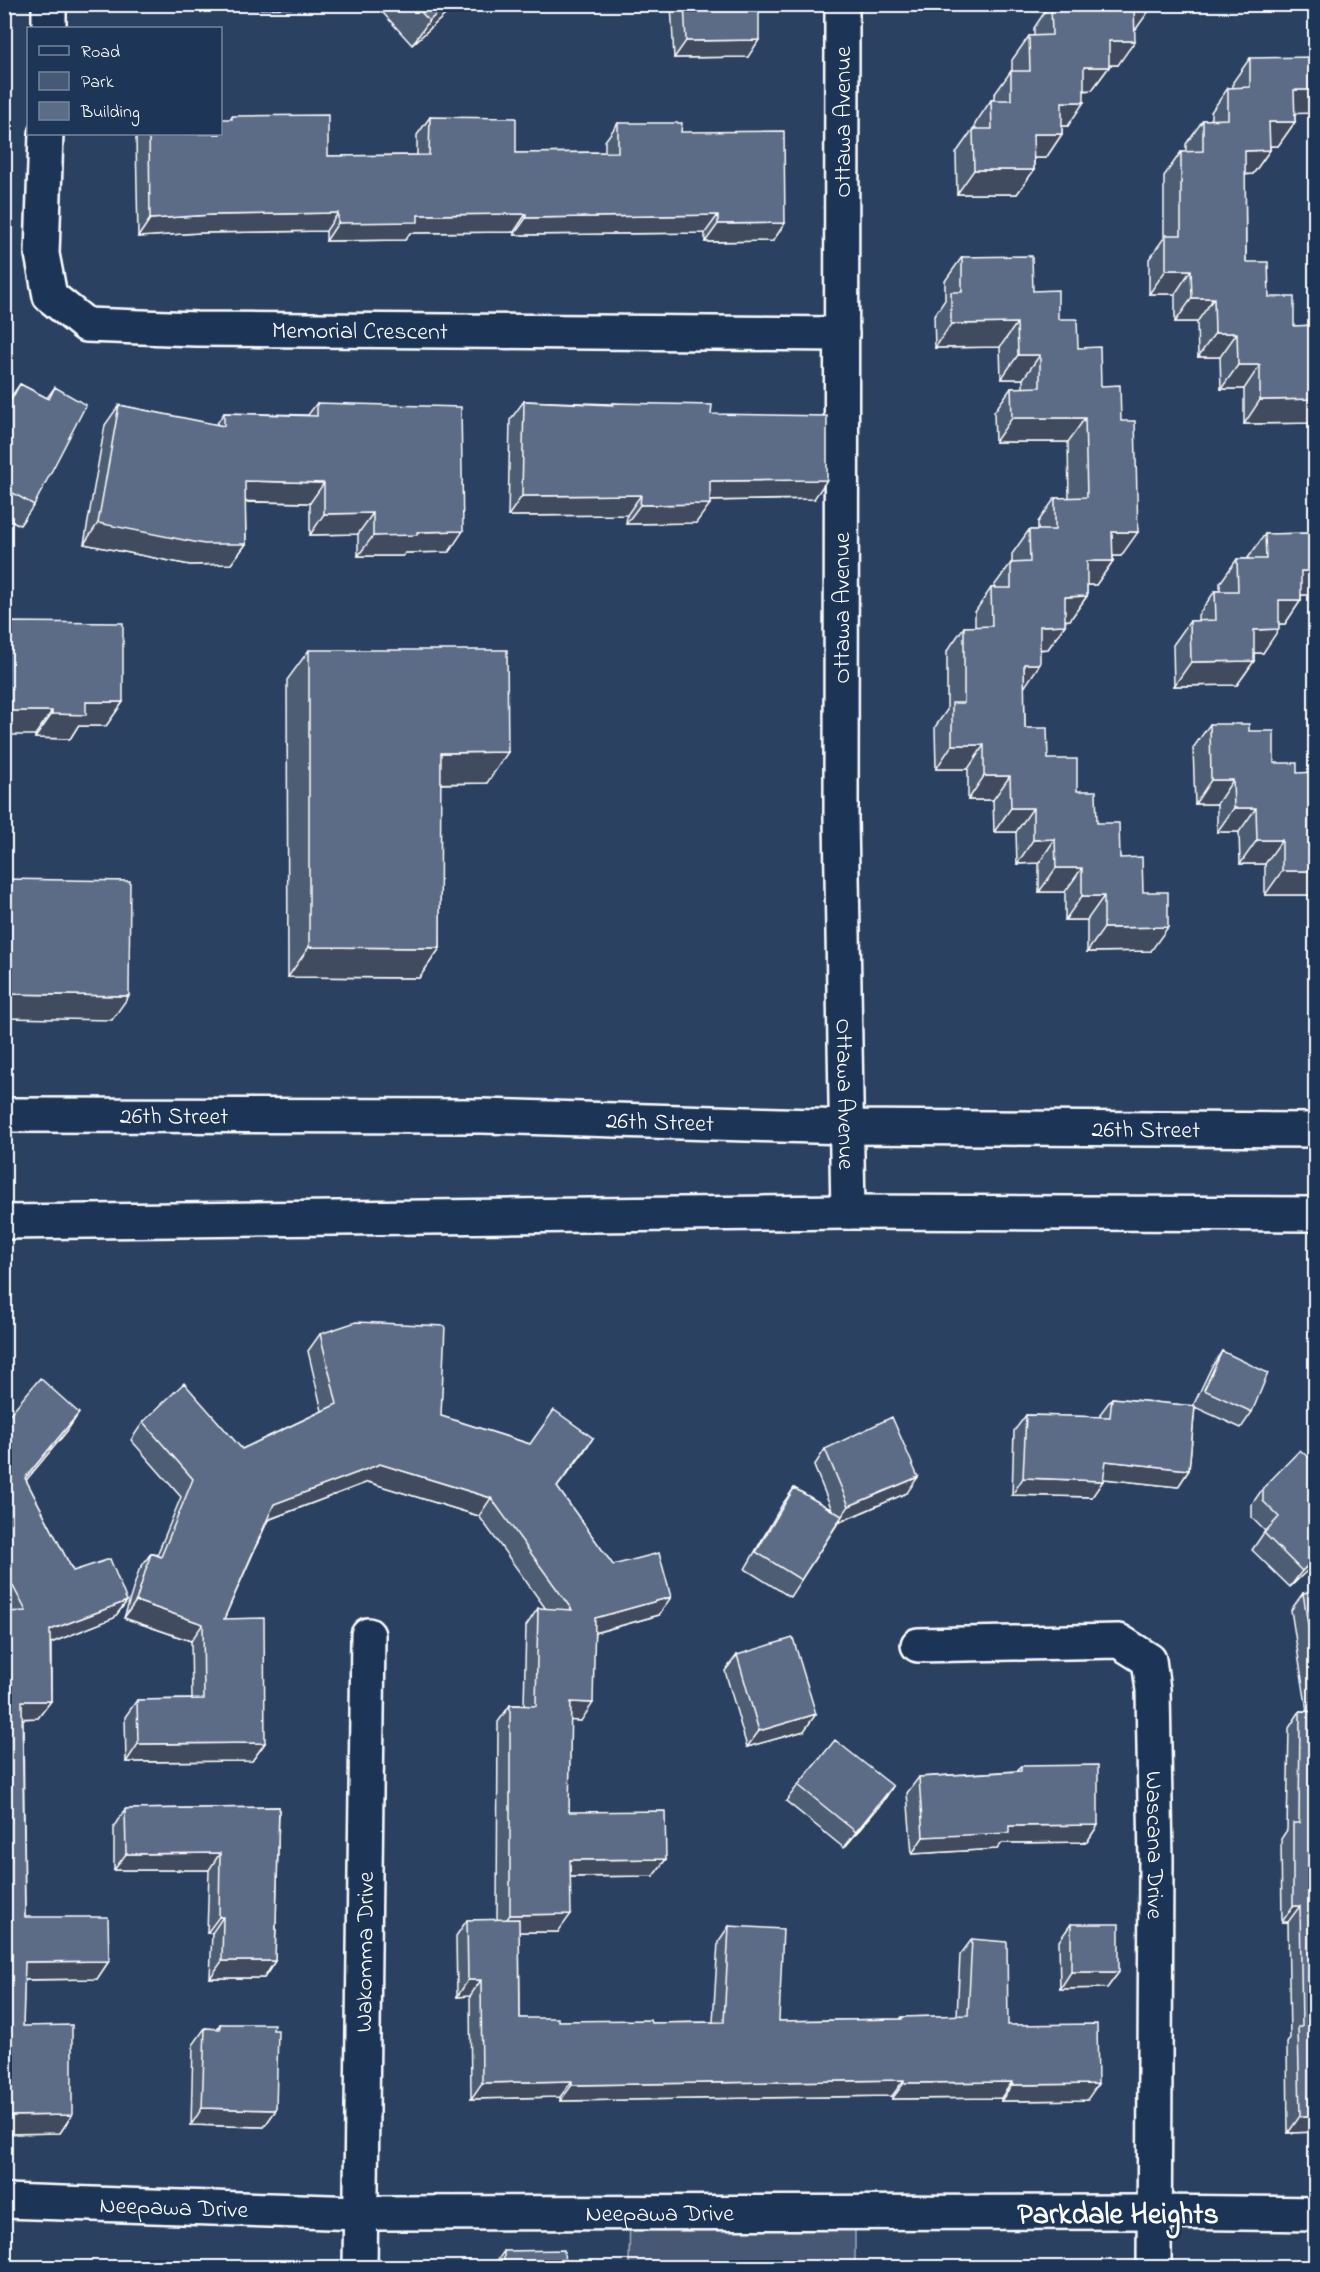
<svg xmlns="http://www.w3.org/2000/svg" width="1320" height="2272" font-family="'Indie Flower',sans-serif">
	<rect width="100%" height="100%" fill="#2a4161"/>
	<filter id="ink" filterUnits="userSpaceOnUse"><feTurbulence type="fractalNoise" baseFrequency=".0167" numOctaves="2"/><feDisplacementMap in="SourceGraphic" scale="12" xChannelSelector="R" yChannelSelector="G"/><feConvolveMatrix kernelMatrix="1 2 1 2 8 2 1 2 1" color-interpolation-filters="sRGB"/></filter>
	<g filter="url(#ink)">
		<path fill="#465975" stroke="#a2acba" stroke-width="1.5" d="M630,2206L855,2208V2267L629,2268Z"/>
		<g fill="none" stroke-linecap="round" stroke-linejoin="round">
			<defs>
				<g id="minor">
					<path id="s1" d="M842,4L841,819L848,1212"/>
					<path d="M49,28V4"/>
					<path id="s2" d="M46,134L42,254L47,280L50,296L86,325L196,329L842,334"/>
					<path id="s3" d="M4,1115L482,1116L847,1127L1316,1130"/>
					<path d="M4,1222L848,1212L1316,1214"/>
					<path id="s4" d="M918,1645L1119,1641L1149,1660L1153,1690L1156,1860L1154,2268"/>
					<path id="s5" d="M4,2201L360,2213L1155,2212L1316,2214"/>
					<path id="s6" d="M360,2268L368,1635"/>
				</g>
			</defs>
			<use href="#minor" stroke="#fff" stroke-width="38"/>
			<use href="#minor" stroke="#1d3557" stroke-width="33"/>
		</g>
		<path fill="#4e5d73" stroke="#fff" stroke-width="1.5" d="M375,4H457L412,45Z
			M671,4H759L748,57L674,58Z
			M1050,4H1153L1136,29H1134L1118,65H1109V67L1092,90L1084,91L1068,126H1062V134L1046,158H1034V170L1017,194H957L956,153L973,129H975V124L991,100H994V95L1011,71H1012V60L1029,36H1034V28Z
			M1250,58L1295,114V122L1278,146H1270V150L1253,174L1245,175L1246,262L1269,297L1294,326L1316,325V423L1244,424V389H1221L1220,357H1198L1197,322H1175V294H1149V259L1164,238V176L1181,152H1186V144L1203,120H1211V112L1228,88H1233V82Z
			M232,116L328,156L417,155V135L430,117L516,153L605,152V141L618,123L681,132L785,223L773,241L705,242V233L514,235V232L410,233L405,240L326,241V231L199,233L138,237L136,138L140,134H220Z
			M962,257L1033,291L1058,319L1078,348L1101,386L1121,556H1113V561L1096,585H1087V596L1070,620L1065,621V625L1048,649L1040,650L1024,687L1025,728L1048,759L1077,791L1143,892L1151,951L1087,952V920H1065V892H1039V863L1017,864L1016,832H994L993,800H968V769H936L935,727L947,710V651L964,627H975V612L991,588H994V586L1011,563L1012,562V554L1029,530H1038V522L1055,498H1069L1068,442H995L994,412L1011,388H1023V379H1001L1000,347L935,348L934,316L945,300V281Z
			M20,384L47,398L55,387L34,505L20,525L4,517V407Z
			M524,401L612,404L613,403L711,414L814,499L710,501L696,523L626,524L627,515L508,516L510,420Z
			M317,403L449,552L405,553L403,556H358V534L310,535V503L245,502L246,544L231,564L190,565L84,544L105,425L119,405L216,425L224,413L308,415Z
			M1316,533V586L1309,595H1301V600L1285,624H1279L1263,653H1254V661L1237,685L1174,686L1173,645L1190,621H1198V615L1215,591H1220V583L1237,559H1249L1248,558L1265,534Z
			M4,622L123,702L106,726H78L70,739L35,738V735Z
			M309,650L487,783L440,784V948L419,978L288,977L287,680Z
			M1210,724L1249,731L1274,763L1297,773L1316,895H1265V864H1240L1239,832H1217V804H1195L1193,748Z
			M320,1334L441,1416L530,1444L593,1438L557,1487L613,1565L659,1615L595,1633L581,1721L570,1720L569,1812L666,1859L653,1876L570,1877L558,1932H519L520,2018L558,2021L651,2023L713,2022L718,1942L729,1926L779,2021L900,2019L902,2017L957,2016L960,1955L972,1939L1008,2025L1087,2100L1001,2101V2098L892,2099V2096L560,2101V2097L471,2099L470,1996L457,1997L456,1936L467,1920H497L498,1722L510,1705H524L526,1626L538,1608L546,1609L479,1516L368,1482L268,1520L224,1619L265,1743L252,1761L126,1762L125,1717L137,1700L192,1699L191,1641L124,1618L139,1570L151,1553L157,1555L181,1497L131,1440L143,1422L242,1449L322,1411L308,1351Z
			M1222,1351L1252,1412L1241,1428L1195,1407L1189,1470L1178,1487L1104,1479L1092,1497L1012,1495L1014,1431L1026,1415L1100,1417V1414L1112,1398L1193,1406L1211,1368Z
			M4,1421L67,1431L26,1480L73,1571L127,1601L114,1618L51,1643V1701L38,1718L23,1719L25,1917L109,1961L97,1979L24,1980L23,2026L72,2115L60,2133L4,2134Z
			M825,1449L907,1493L838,1523L790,1597L745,1569L782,1505L794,1488L832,1510L814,1466Z
			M1316,1464V1562L1290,1587L1252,1550L1265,1531L1252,1518V1504L1263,1488Z
			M1316,1591V2132L1288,2133L1287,2043L1290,2038L1288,1922H1282L1281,1839L1287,1830L1289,1728L1300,1711H1307L1291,1610L1303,1593Z
			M737,1655L804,1731L747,1747L725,1671Z
			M1021,1766L1098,1825L1087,1842L1002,1843L997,1849L912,1854L907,1793L919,1777L1017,1771Z
			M798,1785L893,1786L882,1803L844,1848L786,1801Z
			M279,1807L275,1961L264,1978H210L212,1933H207L209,1870H114V1826L125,1809Z
			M1071,1924L1119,1972L1107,1988L1060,1989L1059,1941Z
			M220,2024L273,2030L276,2110L264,2127L191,2125L193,2045L205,2028L217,2029Z
			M504,2251L565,2268H492Z"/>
		<path fill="#404c5e" stroke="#fff" stroke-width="1.5" d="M246,4H306L304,8L243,9Z
			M447,4H457L412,45L429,21Z
			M1153,5L1136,29L1117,30L1134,6Z
			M759,40L748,57L674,58L686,41Z
			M1109,41H1135L1118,65H1092Z
			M1084,67H1109L1092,90L1067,91Z
			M1294,90H1316V113L1278,114Z
			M1062,102H1084L1068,126H1045Z
			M1269,122H1295L1278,146H1253Z
			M1033,134H1062L1046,158H1017Z
			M1270,150L1253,174L1228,175L1245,151Z
			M974,170H1034L1017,194H957Z
			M338,213L326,231L199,233L138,237L150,219L211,215Z
			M526,214L514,232L410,233L405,240L326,241L338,223L418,215Z
			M718,215L705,233L514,235L526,218Z
			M785,223L773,241L705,242L718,224Z
			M1166,270H1191L1175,294H1149Z
			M1192,298H1214L1197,322H1175Z
			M1017,323L1000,347L935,348L951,324Z
			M1215,333H1237L1220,357H1198Z
			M1018,355H1040L1023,379H1001Z
			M1238,365H1260L1244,389H1221Z
			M1316,399V423L1244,424L1260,400Z
			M1012,418H1085L1068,442H995Z
			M827,480L814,499L696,501L710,481Z
			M245,481L324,483L310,503L230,501Z
			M641,495L627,515L508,516L522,496Z
			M710,504L696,523L626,524L640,505Z
			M373,513L358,534L310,535L324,514Z
			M98,523L246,544L231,564L190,565L84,544Z
			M463,531L449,552L405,553L403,556H358L373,536L417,532Z
			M1112,532H1138L1121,556H1095Z
			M1087,561H1113L1096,585H1070Z
			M1301,571H1316V586L1309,595H1284Z
			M1087,596L1070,620L1048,621L1065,597Z
			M1279,600H1301L1285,624H1262Z
			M1065,625L1048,649L1024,650L1040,626Z
			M1279,629L1263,653H1237L1254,630Z
			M1254,661L1237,685L1174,686L1191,662Z
			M1024,664H1040L1024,688Z
			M86,702H123L106,726H78L70,739L35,738L52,714Z
			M4,711H52L35,735H4Z
			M952,745H984L968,769H936Z
			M508,752L487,783L419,784L441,753Z
			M984,776H1010L993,800H968Z
			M1211,780H1233L1217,804H1195Z
			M1011,808H1033L1016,832H994Z
			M1234,808H1256L1239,832H1217Z
			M1055,839L1039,863L1017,864L1033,840Z
			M1257,840H1282L1265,864H1240Z
			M1056,868H1082L1065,892H1039Z
			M1282,871H1316V895H1265Z
			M1082,896H1104L1087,920H1065Z
			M1168,927L1151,951L1087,952L1104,928Z
			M309,947L440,948L419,978L288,977Z
			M4,994L129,996L112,1020L4,1018Z
			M79,1413L67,1431L13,1496L25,1478Z
			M593,1438L581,1456L544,1504L557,1487Z
			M1106,1461L1189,1470L1178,1487L1095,1478Z
			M380,1464L491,1498L479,1516L368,1482L262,1522L274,1504Z
			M918,1477L907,1493L837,1523L849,1506Z
			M1023,1478L1103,1481L1092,1497L1012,1495Z
			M1316,1557V1562L1290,1587L1302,1571Z
			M671,1597L659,1615L583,1636L595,1618Z
			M127,1601L114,1618L38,1648L50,1630Z
			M136,1601L203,1624L191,1641L124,1618Z
			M22,1701H51L38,1718L10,1719Z
			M571,1702L593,1703L581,1721L558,1720Z
			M816,1714L804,1731L747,1747L759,1731Z
			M265,1743L252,1761L126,1762L138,1744Z
			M893,1786L882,1803L844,1848L856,1832Z
			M1098,1825L1087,1842L1002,1843L997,1849L912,1854L923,1837L1009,1826Z
			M220,1853L209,1870H114L126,1854Z
			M666,1859L653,1876L557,1877L570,1860Z
			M1293,1906H1300L1288,1922H1282Z
			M571,1914L558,1932H497L510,1915Z
			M219,1917H223L212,1933H207Z
			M109,1961L97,1979L12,1980L25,1962Z
			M222,1961H275L264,1978H210Z
			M1071,1972H1119L1107,1988L1060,1989Z
			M468,1980H481L470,1996L457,1997Z
			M904,2080L892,2096L560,2101L572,2085Z
			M572,2081L560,2097L471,2099L482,2083Z
			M1012,2082L1001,2098L892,2099L904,2083Z
			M1098,2084L1087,2100L1001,2101L1012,2085Z
			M202,2108L276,2110L264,2127L191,2125Z
			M72,2115L60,2133L4,2134V2116Z
			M1300,2116H1316V2132L1288,2133Z"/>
		<path fill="#5b6c86" stroke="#fff" stroke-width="1.5" d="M414,4H447L429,21Z
			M684,4H759V40L686,41Z
			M1051,4H1153V5L1134,6L1135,41H1109V67H1084V102H1062V134H1033L1034,170H974L973,129H992L991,100H1011V71H1030L1029,36L1052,35Z
			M1316,57V90H1294L1295,122H1269L1270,150L1245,151L1246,262H1268L1269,297H1294V326L1316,325V399L1260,400V365H1238L1237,333H1215L1214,298H1192L1191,270H1166V235H1181V152L1203,151V120L1228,119V88L1250,87V58Z
			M328,115V156L429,155L430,117L516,118V153L618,152V123H682L681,132L784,131L785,223L718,224V215L526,218V214L418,215V222L338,223V213L211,215L150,219L149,134H220V119H232V116Z
			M1032,256L1033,291L1058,290V319H1077L1078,348L1100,347L1101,386L1120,385L1121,421H1135L1138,532H1112L1113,561H1087V596L1065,597V625L1040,626V664H1024L1025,728H1047L1048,759H1077V791H1096L1097,823H1119L1120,858L1142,857L1143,892H1168V927L1104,928V896H1082V868H1056L1055,839L1033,840V808H1011L1010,776H984V745H952V703H964V627L992,626L991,588H1011V563L1030,562L1029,530H1055V498L1087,497L1085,418H1012L1011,388L1040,387V355H1018L1017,323L951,324V292H962V257Z
			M20,384L49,399L55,387L86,405L34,505L4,488V413Z
			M524,401L613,405V403L712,405L711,414L827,416V480L710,481V504L640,505L641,495L522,496Z
			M317,403L461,407L463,531L417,532V535L373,536V513L324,514V483L245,481L246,544H204L98,523L119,405L224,426V413L317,416Z
			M1316,533V571H1301V600H1279V629L1254,630V661L1191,662L1190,621L1216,620L1215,591H1238L1237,559H1266L1265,534Z
			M4,622L123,623V702H86V715L52,714V711H4Z
			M309,650H507L508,752L441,753L440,948L309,947Z
			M1210,724H1249V731H1274V763H1297V773L1316,772V871H1282V840H1257L1256,808H1234L1233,780H1211Z
			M4,879L130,881L129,996L4,994Z
			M356,1322L445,1326L441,1416L530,1444L554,1410L593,1438L557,1487L613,1565L659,1553L671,1597L595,1618L593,1703L571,1702L569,1812L665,1811L666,1859L570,1860L571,1914L510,1915V1705L536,1706L538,1608L572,1610L491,1498L380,1464L274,1504L224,1619L264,1618L265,1743L138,1744L137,1700L204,1699L203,1624L136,1601L151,1553L161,1557L193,1479L143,1422L184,1383L242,1449L337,1404L320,1334Z
			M1222,1351L1268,1373L1252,1412L1204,1390Z
			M40,1378L79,1413L25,1478L73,1571L110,1559L127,1601L50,1630L51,1701H22L25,1917H108L109,1961L25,1962L23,2026L72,2025V2115L4,2116V1612L26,1611L4,1569V1421Z
			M1112,1398L1195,1406L1189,1470L1106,1461L1103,1481L1023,1478L1026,1415L1110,1417Z
			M892,1417L918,1477L849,1506L825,1449Z
			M1300,1450L1316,1464V1557L1302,1571L1264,1533L1279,1517L1263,1501V1488Z
			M794,1488L842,1516L801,1580L756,1552Z
			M1316,1591V1675L1303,1593Z
			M793,1638L816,1714L759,1731L737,1655Z
			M1300,1711L1316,1712V2116H1300L1298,2027H1302L1300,1906H1293V1823H1299Z
			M835,1740L893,1786L856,1832L798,1785Z
			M1098,1765V1825L1009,1826V1833L923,1837L919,1777L1021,1771V1766Z
			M279,1807L275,1961H222L223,1917H219L220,1853L126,1854L125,1809Z
			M519,1919L520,2018H558V2021L650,2020L651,2023L724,2022L729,1926L783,1929L779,2021L902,2019V2017L968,2015L972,1939L1007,1942L1008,2025L1097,2024L1098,2084L1012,2085V2082L904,2083V2080L572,2085V2081L482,2083L481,1980H468L467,1920Z
			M1071,1924H1119V1972H1071Z
			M220,2024H274L273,2030H278L276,2110L202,2108L205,2028L220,2029Z
			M564,2250L565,2268H504V2251Z"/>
	</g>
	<g text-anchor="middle" stroke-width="5" stroke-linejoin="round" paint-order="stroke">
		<g font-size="24" fill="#fff" stroke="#1d3557">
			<text transform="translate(842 122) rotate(-90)" y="8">Ottawa Avenue</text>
			<text dy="8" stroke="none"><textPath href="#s2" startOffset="483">Memorial Crescent</textPath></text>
			<text transform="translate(841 608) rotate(-90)" y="8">Ottawa Avenue</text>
			<text dy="8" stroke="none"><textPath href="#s1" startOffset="1090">Ottawa Avenue</textPath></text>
			<text dy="8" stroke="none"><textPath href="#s3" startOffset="170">26th Street</textPath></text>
			<text dy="8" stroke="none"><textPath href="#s3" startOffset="656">26th Street</textPath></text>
			<text dy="8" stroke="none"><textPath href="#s3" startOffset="1142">26th Street</textPath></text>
			<text dy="8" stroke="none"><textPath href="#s4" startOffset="422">Wascana Drive</textPath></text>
			<text dy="8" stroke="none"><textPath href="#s6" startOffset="316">Wakomma Drive</textPath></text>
			<text dy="8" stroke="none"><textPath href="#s5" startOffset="170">Neepawa Drive</textPath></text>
			<text dy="8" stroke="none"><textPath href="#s5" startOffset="656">Neepawa Drive</textPath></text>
		</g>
		<g font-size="30" font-weight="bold" fill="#fff" stroke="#1d3557">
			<text x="1118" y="2223">Parkdale Heights</text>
		</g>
	</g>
	<rect width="1320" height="2272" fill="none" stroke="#1d3557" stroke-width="24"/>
	<rect x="12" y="12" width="1296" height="2248" fill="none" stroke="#fff" stroke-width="2" filter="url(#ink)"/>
	<rect x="27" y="27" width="195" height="108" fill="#1d3557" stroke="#77869a" stroke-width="1.5"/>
	<rect x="39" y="46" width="30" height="9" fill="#1d3557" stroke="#77869a" stroke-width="1.5"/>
	<text x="81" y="57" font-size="18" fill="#ffffff">Road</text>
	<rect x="39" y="72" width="30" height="18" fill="#465975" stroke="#77869a" stroke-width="1.5"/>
	<text x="81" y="87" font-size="18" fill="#ffffff">Park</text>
	<rect x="39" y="102" width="30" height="18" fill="#5b6c86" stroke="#77869a" stroke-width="1.5"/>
	<text x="81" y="117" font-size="18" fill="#ffffff">Building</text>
</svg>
